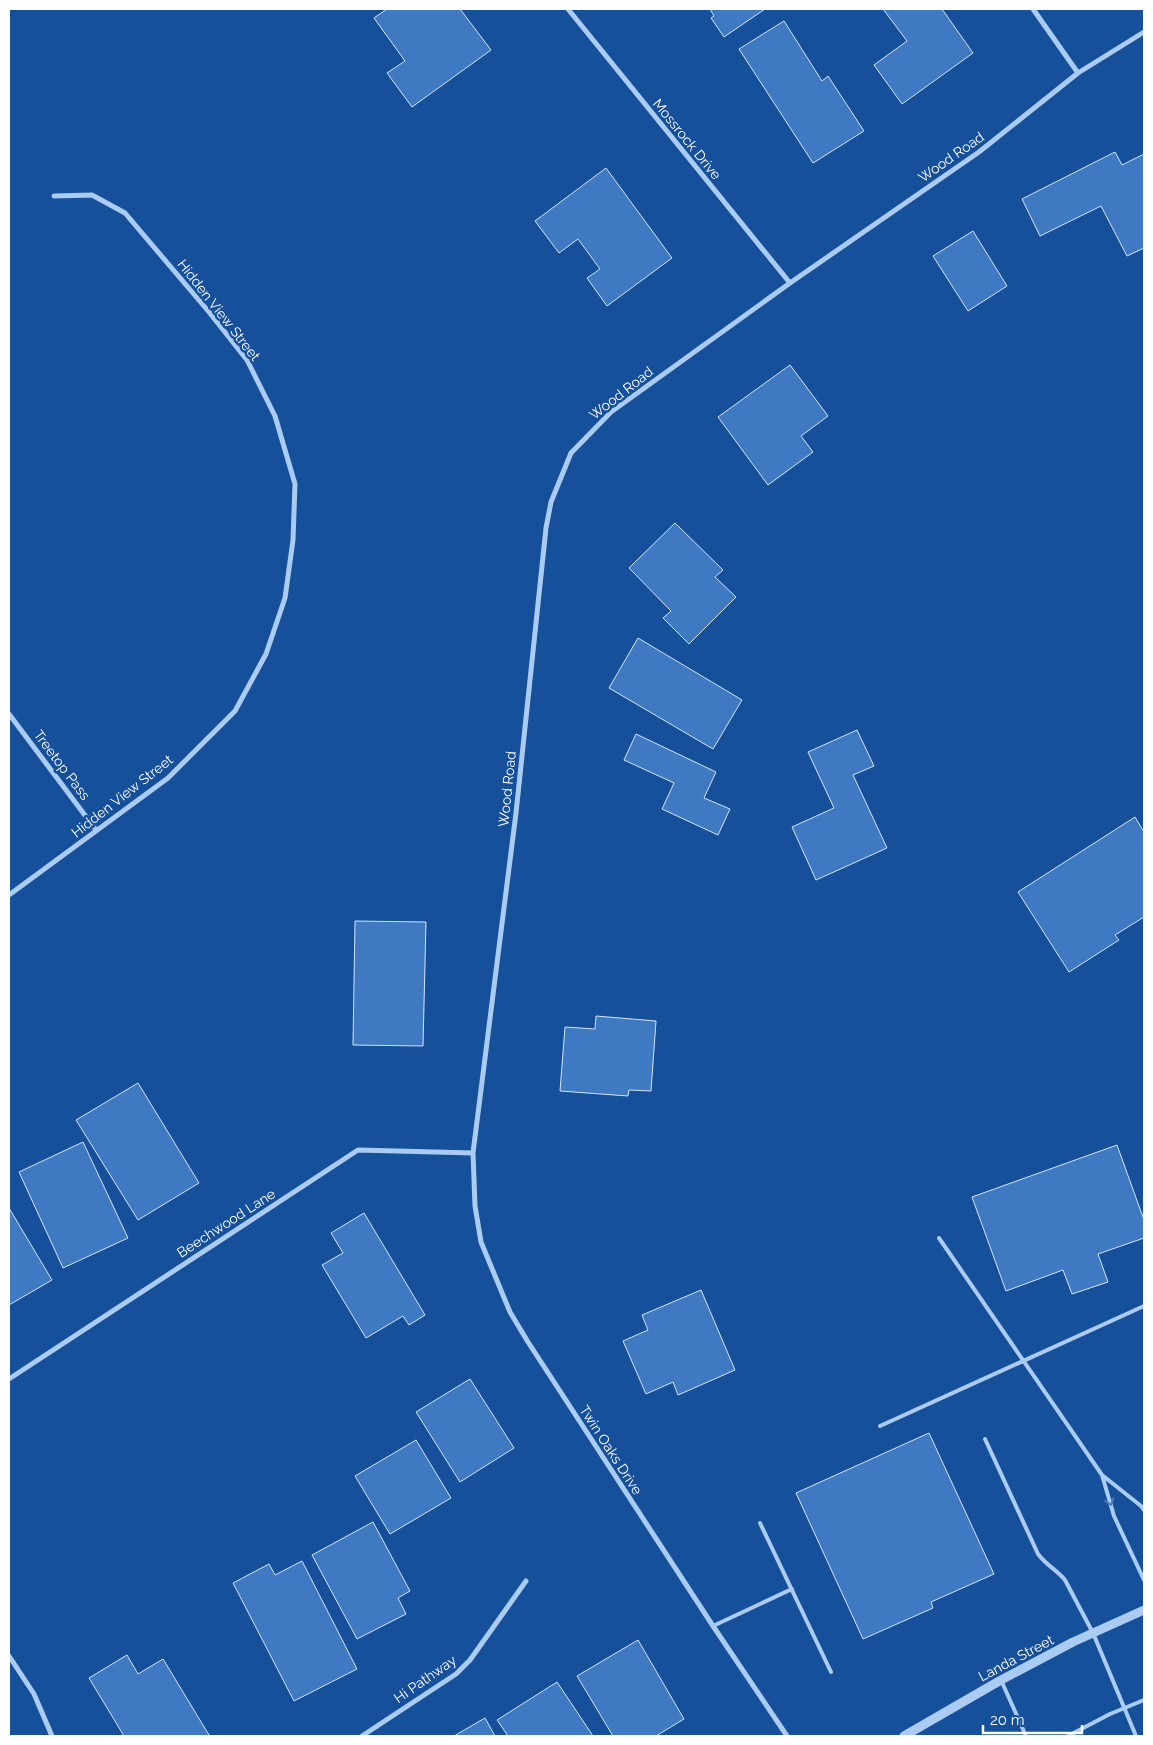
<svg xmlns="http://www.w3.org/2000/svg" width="1153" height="1745" font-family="Raleway,sans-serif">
	<rect width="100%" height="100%" fill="#16509a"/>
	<path fill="#3f79c1" stroke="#d3e6fc" d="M387,9H460L491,50L412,107L387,73L405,61L374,18Z
		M710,9H765L724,37L711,18L714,16Z
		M883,9H942L973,53L902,104L874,65L907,41Z
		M784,21L822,81L828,76L864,131L813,163L739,49Z
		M1115,152L1122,165L1144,154V248L1127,256L1101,206L1040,236L1022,199Z
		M606,168L672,258L607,306L587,278L600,269L578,239L559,253L535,221Z
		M973,231L1007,286L968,311L933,256Z
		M790,365L828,416L801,436L813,452L768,485L718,417Z
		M675,523L723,570L715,577L736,597L689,644L663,618L671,611L629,568Z
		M638,638L742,700L713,749L609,688Z
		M857,730L874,766L853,775L887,848L816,880L792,827L834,808L808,752Z
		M636,734L716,772L704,798L730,809L718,835L662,809L674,783L624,760Z
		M1135,817L1144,832V917L1115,935L1119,940L1069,972L1018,892Z
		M355,921L426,922L423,1046L353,1045Z
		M596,1016L656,1021L651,1091L629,1090L628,1096L560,1091L565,1027L595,1029Z
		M138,1083L199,1183L138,1220L76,1120Z
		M83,1142L128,1238L63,1268L19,1172Z
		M1117,1145L1144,1220V1238L1098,1254L1108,1282L1072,1294L1063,1270L1006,1291L972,1197Z
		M9,1208L52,1280L9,1305Z
		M364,1213L425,1315L409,1325L403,1316L366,1338L322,1265L343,1253L331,1233Z
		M701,1290L735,1370L678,1395L673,1382L646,1394L623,1341L648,1330L642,1315Z
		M470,1379L514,1448L460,1482L416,1412Z
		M929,1433L994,1574L931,1602L933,1608L863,1639L796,1493Z
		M416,1440L451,1498L390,1534L355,1476Z
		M373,1522L410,1591L398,1598L406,1614L357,1639L312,1555Z
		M302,1561L357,1669L294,1701L233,1583L269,1564L275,1575Z
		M638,1640L684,1719L656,1736H613L577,1676Z
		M127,1655L138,1674L163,1659L209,1735L206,1736H124L89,1678Z
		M557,1682L593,1736H508L497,1720Z
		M485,1718L495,1736H454Z"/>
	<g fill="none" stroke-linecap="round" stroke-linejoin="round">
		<path stroke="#abccf2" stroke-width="4" d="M939,1238L1102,1475
			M880,1426L1144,1306
			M985,1439L1038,1554C1046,1565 1057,1570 1065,1580L1093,1633L1136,1736
			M1144,1510L1141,1506L1102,1475L1114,1516L1144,1580
			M760,1523L831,1672
			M713,1626L792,1589
			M1001,1680L1026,1736
			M1068,1736L1110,1714L1144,1700"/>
		<path stroke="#abccf2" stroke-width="5" d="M568,9L790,283
			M1033,9L1078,73
			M9,714L96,830
			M9,895L168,778L235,711L266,654L285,598L293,540L295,484L275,416L247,360L209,312L125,213L92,195L54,196
			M9,1379L358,1150L473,1153
			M9,1656L34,1694L52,1736
			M362,1736L456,1674L470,1660L526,1581
			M787,1736L713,1626L528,1342L510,1312L481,1242L475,1206L473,1153L516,813L546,528L551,502L571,453L611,412L790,283L979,152L1078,73L1144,32"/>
		<path stroke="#abccf2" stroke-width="9" d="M904,1736L1001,1680L1073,1642L1144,1610"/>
	</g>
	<defs><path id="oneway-chevron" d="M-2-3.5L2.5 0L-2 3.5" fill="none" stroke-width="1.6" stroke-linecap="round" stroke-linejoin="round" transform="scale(1.25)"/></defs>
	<use stroke="#4a7bb9" href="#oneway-chevron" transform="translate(1110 1502) rotate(73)"/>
	<g text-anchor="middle" stroke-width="5" stroke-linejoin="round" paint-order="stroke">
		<g font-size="14" fill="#fff" stroke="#16509a">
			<text transform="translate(687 139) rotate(51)" y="5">Mossrock Drive</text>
			<text transform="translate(951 157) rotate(-35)" y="5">Wood Road</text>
			<text transform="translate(219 310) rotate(52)" y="5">Hidden View Street</text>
			<text transform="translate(621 393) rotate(-38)" y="5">Wood Road</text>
			<text transform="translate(62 765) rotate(53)" y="5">Treetop Pass</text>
			<text transform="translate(507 789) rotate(-84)" y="5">Wood Road</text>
			<text transform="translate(122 796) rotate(-38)" y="5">Hidden View Street</text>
			<text transform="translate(226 1223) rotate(-33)" y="5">Beechwood Lane</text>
			<text transform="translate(611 1450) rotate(57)" y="5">Twin Oaks Drive</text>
			<text transform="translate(1016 1658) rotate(-28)" y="5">Landa Street</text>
			<text transform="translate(425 1679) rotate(-35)" y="5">Hi Pathway</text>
		</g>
	</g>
	<rect width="1153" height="1745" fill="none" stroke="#ffffff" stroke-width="20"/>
	<path d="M983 1725v8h99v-8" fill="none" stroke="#ffffff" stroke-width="2.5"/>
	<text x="990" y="1725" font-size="15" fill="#ffffff" stroke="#16509a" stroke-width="4" paint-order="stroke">20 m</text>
</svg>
